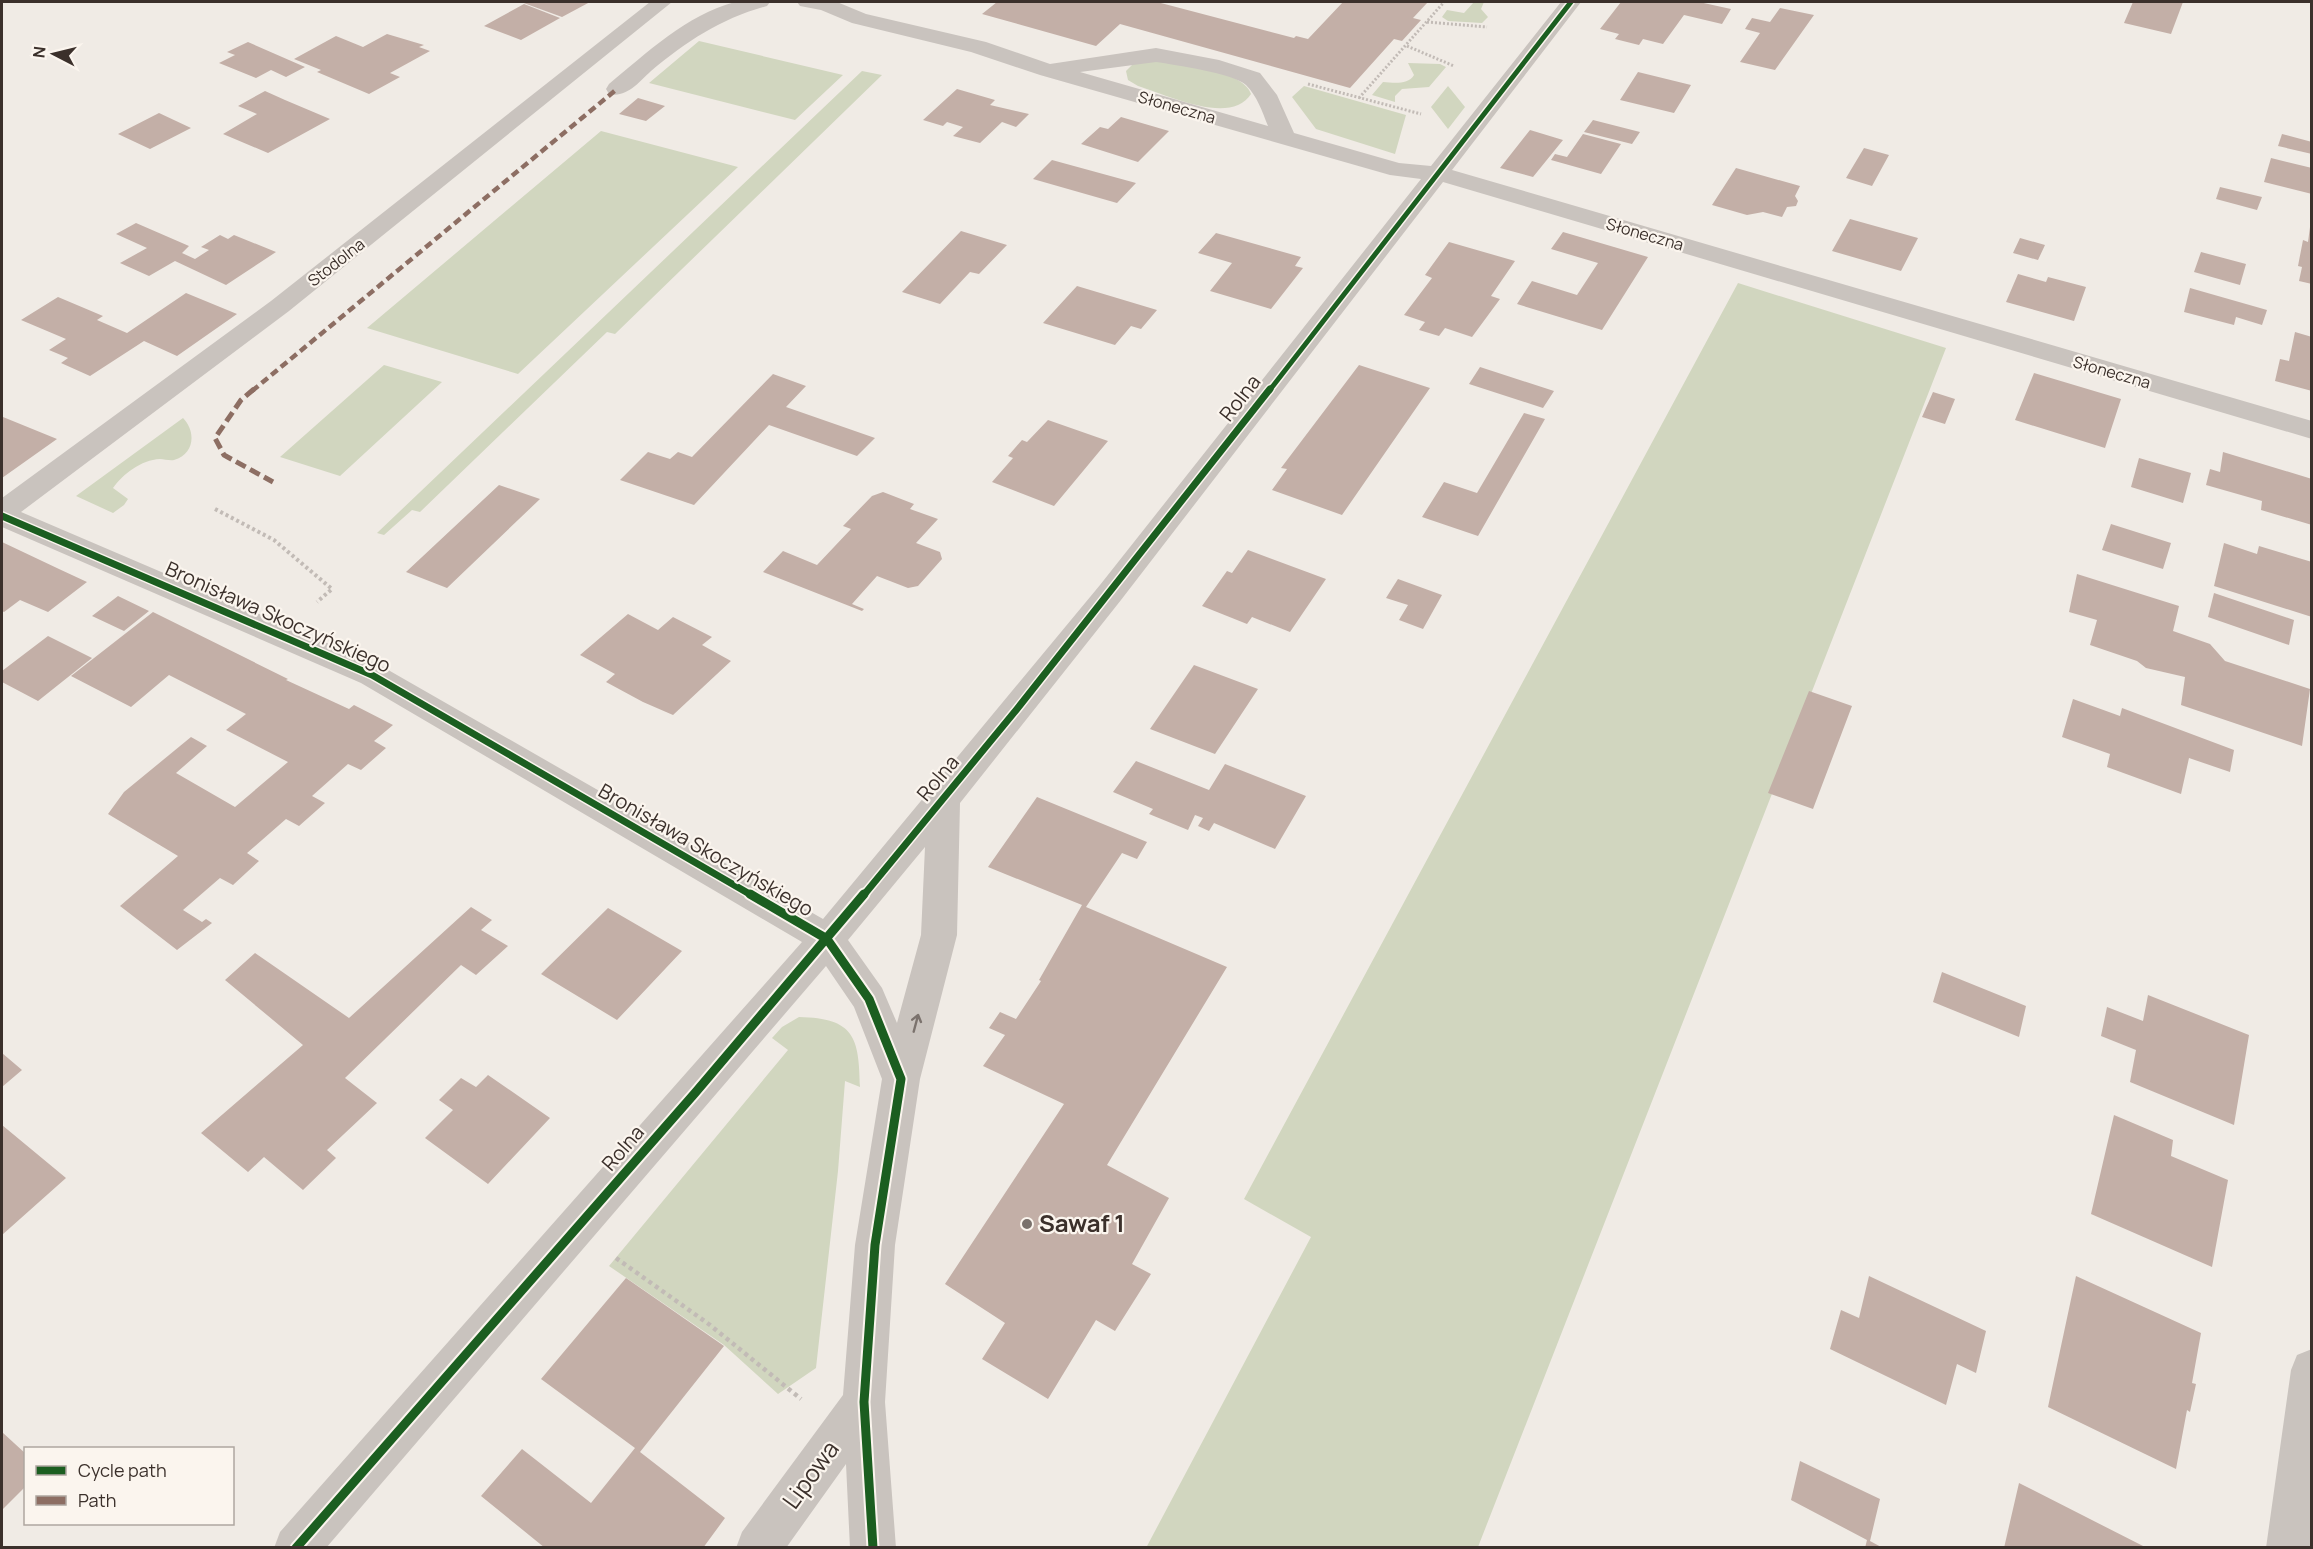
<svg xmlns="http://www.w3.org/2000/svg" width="2313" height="1549" font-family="Manrope,sans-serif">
	<rect width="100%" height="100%" fill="#f0ebe5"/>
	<path fill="#d1d6bf" d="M1474,2H1484L1481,9L1488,17L1482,23L1448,21L1442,17L1447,10L1464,13Z
		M699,41L843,75L795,120L649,83Z
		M1145,60C1169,62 1243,68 1251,94C1231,126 1167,95 1138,86L1128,80L1126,71L1134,63Z
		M1408,63L1440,64L1446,67L1429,87L1402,89L1395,96V102L1372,95L1383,82C1394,83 1408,85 1414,75Z
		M862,71L882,75L615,334L607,332L420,512L412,510L384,535L377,533Z
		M1304,86L1406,115L1395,154L1316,129L1292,97Z
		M1448,86L1465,107L1448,129L1431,107Z
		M601,131L738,167L518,374L367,328Z
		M1738,283L1946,348L1478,1547L1146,1548L1311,1237L1244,1199Z
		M384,365L442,382L340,476L280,457Z
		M183,418C196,431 195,454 174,460C170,461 164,459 160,459C141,460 123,474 113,488L128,499L124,505L113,513L76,496Z
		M799,1017C855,1018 859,1038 860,1087L845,1081L838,1171L816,1368L778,1394L724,1345L609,1266L788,1050L772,1038L782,1027Z"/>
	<path fill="#c3afa7" d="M521,2H590L562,17Z
		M997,2H1157L1294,38L1296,36L1308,39L1343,2H1428L1413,18L1421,20L1402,41L1394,39L1350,88L1120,24L1096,46L982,14Z
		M1621,2H1699L1731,9L1722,24L1684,15L1663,44L1643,39L1639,45L1615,39L1619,34L1600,29Z
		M2133,2H2183L2171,34L2124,23Z
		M524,4L560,18L521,40L484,26Z
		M1780,8L1814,15L1775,70L1740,62L1760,33L1745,29L1752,18L1770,22Z
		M387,34L424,45L419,47L430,51L390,73L400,77L369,94L317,72L321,70L294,59L336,36L363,47Z
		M248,42L305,67L286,77L271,70L256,78L219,63L235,55L227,52Z
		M1638,72L1691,85L1674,113L1620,100Z
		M957,89L995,100L990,105L1029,114L1016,127L1002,122L980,143L953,136L963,127L947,122L943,126L923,120Z
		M265,91L285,100L330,119L268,153L223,134L257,114L238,106Z
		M638,98L665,106L646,121L619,114Z
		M159,113L191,128L150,149L118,134Z
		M1121,117L1169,131L1138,162L1081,144L1100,127L1108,129Z
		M1593,120L1640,132L1632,144L1584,132Z
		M1530,130L1563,140L1533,177L1500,168Z
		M1583,134L1621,144L1601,174L1551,160L1555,154L1567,157Z
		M2282,134L2312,142V154L2278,146Z
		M1864,148L1889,155L1872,186L1846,178Z
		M2271,158L2312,168V194L2264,182Z
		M1052,160L1136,183L1117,203L1033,179Z
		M1736,168L1800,186L1795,196L1798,201L1796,206L1787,207L1782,217L1763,212L1747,215L1712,205Z
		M2220,187L2262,197L2257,210L2216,199Z
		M1850,219L1918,238L1901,271L1832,251Z
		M136,223L189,246L182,253L195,259L209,250L201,247L220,235L228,239L234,235L276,252L226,285L175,261L149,276L120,263L147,248L116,234Z
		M2310,227H2312V284L2299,281L2302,267L2298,266L2303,240L2308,242Z
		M961,231L1007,245L979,274L970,272L940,304L902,292Z
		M1563,232L1648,257L1602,330L1517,304L1532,281L1577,295L1598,263L1551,249Z
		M1216,233L1301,257L1295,266L1303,268L1271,309L1210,291L1232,263L1198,253Z
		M2020,238L2045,245L2038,260L2013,253Z
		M1449,242L1515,261L1491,296L1500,299L1472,337L1445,328L1439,336L1419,330L1425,322L1404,315L1432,278L1425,275Z
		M2201,252L2246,264L2240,285L2194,272Z
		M2018,274L2046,282L2048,277L2086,287L2074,321L2006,302Z
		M1077,286L1157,310L1141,329L1131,326L1115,345L1043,323Z
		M2190,288L2267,310L2262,325L2236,317L2234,325L2184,312Z
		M186,293L237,314L177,356L144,341L90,376L61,363L68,358L49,350L66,339L21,320L58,297L103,316L97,320L127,333Z
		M2295,332L2312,337V391L2275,381L2280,359L2289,361Z
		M1359,365L1430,388L1342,515L1272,490L1287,469L1281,468Z
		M1480,367L1554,391L1543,408L1469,384Z
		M2034,373L2121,399L2105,448L2015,420Z
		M773,374L806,386L786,407L875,438L857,456L769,425L694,505L620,480L648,452L670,459L678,452L692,457Z
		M1933,392L1955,399L1945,424L1922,417Z
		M1524,413L1545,419L1478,536L1422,517L1444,482L1477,493Z
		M3,417L57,439L2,478V418Z
		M1048,420L1108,441L1054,506L992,482L1013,458L1008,456L1022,440L1027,442Z
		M2223,452L2312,479V525L2261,510L2262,501L2206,485L2210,469L2220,472Z
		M2139,458L2191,473L2183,503L2131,487Z
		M499,485L540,499L447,588L406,572Z
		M883,492L914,504L910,509L938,519L916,543L940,552L942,559L918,586L908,588L877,576L852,604L864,609L862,611L763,572L783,551L817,565L851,529L843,526L872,496Z
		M2111,524L2171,543L2163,569L2102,550Z
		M2,542L59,569L87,582L48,612L20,600L4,612L2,611Z
		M2224,543L2257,554L2259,546L2312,562V617L2214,586Z
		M1248,550L1326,579L1290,632L1252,617L1247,624L1202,606L1227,571L1232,573Z
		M2077,574L2179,606L2173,631L2210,644L2225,661L2310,689L2302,746L2181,705L2185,677L2146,668L2137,661L2090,645L2097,620L2069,612Z
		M1398,579L1442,595L1423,629L1399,620L1408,605L1386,598Z
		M2214,593L2294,620L2289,645L2208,617Z
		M118,596L149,611L124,631L92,616Z
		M153,612L288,679L286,680L349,709L354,705L393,725L374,741L386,748L361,770L348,764L312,796L325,803L299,826L286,819L247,853L259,861L233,885L220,878L183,910L202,922L206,919L212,923L177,950L120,906L178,856L108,814L124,792L191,737L207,746L176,773L235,807L288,762L226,730L246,714L169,675L131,707L71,676Z
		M628,614L658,630L673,617L712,637L702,645L731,661L673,715L643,702L606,682L615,674L580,655Z
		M48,636L92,658L38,701L2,682V671Z
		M1194,665L1258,689L1215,754L1150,729Z
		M1809,691L1852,706L1813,809L1768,793Z
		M2073,699L2120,716L2122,708L2234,750L2230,772L2189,758L2181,794L2107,767L2110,754L2062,737Z
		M1136,761L1209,790L1225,764L1306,796L1275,849L1214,823L1209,831L1198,826L1203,818L1195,815L1188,830L1149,814L1153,809L1113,792Z
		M1037,797L1147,842L1137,859L1122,853L1086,907L1227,967L1107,1165L1169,1198L1132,1264L1151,1274L1115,1331L1096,1320L1048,1399L982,1359L1005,1323L945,1284L1064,1104L983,1066L1005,1035L989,1028L1000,1012L1016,1019L1041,981L1039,980L1082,905L988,867Z
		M471,907L492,920L481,930L508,946L476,975L461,965L345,1078L377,1103L327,1150L336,1158L303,1190L264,1157L248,1172L201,1133L303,1045L225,980L255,953L349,1018Z
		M608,908L682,951L617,1020L541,974Z
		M1942,972L2026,1006L2019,1037L1933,1002Z
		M2148,995L2249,1035L2234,1125L2130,1082L2136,1050L2101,1036L2107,1007L2143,1021Z
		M2,1053L22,1070L2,1087Z
		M488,1075L550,1118L488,1184L425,1138L453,1110L439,1100L461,1078L476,1087Z
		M2114,1115L2173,1140L2171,1156L2228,1180L2212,1267L2091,1214Z
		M2,1125L66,1178L2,1235Z
		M1869,1276L1986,1331L1976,1373L1957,1364L1946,1405L1830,1349L1841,1310L1859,1318Z
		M2076,1276L2201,1333L2192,1383L2196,1384L2190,1412L2187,1410L2176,1469L2048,1407Z
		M626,1278L724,1346L640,1452L725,1518L703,1548H545L481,1496L522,1449L591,1503L635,1448L541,1379Z
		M2,1432L26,1454V1486L2,1510Z
		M1800,1461L1880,1499L1870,1541L1883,1548H1865L1867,1540L1791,1500Z
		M2019,1483L2147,1548H2004Z"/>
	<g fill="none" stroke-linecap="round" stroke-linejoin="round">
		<path stroke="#c2bbb6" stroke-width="3" stroke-dasharray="2 2" stroke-linecap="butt" d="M1427,22L1487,27
			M1407,46L1454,66
			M1308,84L1421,114
			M1359,98L1444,2"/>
		<path stroke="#c2bbb6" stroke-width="4" stroke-dasharray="3 3" stroke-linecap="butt" d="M215,509L274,540L332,589L317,602"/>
		<path stroke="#c2bbb6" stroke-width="4.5" stroke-dasharray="4 4" stroke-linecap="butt" d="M616,1258L710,1325L801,1399"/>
		<path fill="#c9c3be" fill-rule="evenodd" d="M650,2H672L289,311L21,512L383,667L823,919L1100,585L1421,179L1390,175L1040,75L971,52L852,23L821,10L800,6L797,2H837L866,14L986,42L1050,64L1156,48L1219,60L1260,73L1277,95L1294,133L1399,163L1431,166L1561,2H1581L1452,170L2312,421V439L1443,182L1121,600L960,803L957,935L920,1079L895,1245L885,1402L896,1548H850L846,1464L786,1548H736L742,1532L843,1395L855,1245L882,1079L854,1007L826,966L326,1548H274L280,1532L802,942L361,683L2,527V498L271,301ZM1156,62C1175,65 1233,73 1246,85C1257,96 1262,111 1268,126L1080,72ZM925,847L921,935L897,1023L882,988L848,940Z
			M735,2H770L767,6C722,18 687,41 651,71C639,82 627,98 609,94L606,89L609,84C647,53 686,15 735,2Z
			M2312,1349V1548H2266L2291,1370L2297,1355Z"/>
		<path stroke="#8d6e63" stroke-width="4.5" stroke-dasharray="8 4.5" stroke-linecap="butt" d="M252,391L617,89"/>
		<path stroke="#8d6e63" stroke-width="5" stroke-dasharray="11 5" stroke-linecap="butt" d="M254,389L241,400L215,438L224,455L273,482"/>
		<defs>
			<path id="cycleway-far2" d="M1269,391L1571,2"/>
			<path id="cycleway-far1" d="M2,516L372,675L753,896
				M863,896L1017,709L1270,389"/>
			<path id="cycleway" d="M750,894L827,939L869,999L901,1079L875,1245L864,1402L873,1548
				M296,1548L695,1093L864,894"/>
		</defs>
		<use href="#cycleway-far2" stroke="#fbf5ee" stroke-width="8"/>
		<use href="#cycleway-far1" stroke="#fbf5ee" stroke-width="10"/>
		<use href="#cycleway" stroke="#fbf5ee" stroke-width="13"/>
		<use href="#cycleway-far2" stroke="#1b5e20" stroke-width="5"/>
		<use href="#cycleway-far1" stroke="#1b5e20" stroke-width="7"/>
		<use href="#cycleway" stroke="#1b5e20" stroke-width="9"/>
	</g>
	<defs><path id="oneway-shaft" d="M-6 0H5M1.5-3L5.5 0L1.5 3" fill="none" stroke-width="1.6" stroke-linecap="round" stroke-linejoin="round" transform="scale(1.5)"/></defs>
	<use stroke="#7b726d" href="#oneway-shaft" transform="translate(916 1023) rotate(-75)"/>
	<circle fill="#7a716c" stroke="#fbf5ee" stroke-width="2" cx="1027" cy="1224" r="6"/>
	<g text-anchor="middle" stroke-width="4.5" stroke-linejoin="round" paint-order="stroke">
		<g font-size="16" fill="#3b302b" stroke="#fbf5ee">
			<text transform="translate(1177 107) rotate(16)" y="6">Słoneczna</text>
			<text transform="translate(1645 234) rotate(16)" y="6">Słoneczna</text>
			<text transform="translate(336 262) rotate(-38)" y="6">Stodolna</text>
			<text transform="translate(2112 372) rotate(16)" y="6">Słoneczna</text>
		</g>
		<g font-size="20" fill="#3b302b" stroke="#fbf5ee">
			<text transform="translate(1240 398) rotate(-52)" y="7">Rolna</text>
			<text transform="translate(278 617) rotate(24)" y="7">Bronisława Skoczyńskiego</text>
			<text transform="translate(938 778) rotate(-50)" y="7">Rolna</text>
			<text transform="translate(706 850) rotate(30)" y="7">Bronisława Skoczyńskiego</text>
			<text transform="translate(623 1148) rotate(-49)" y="7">Rolna</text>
		</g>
		<g font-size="24" font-weight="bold" fill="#3b302b" stroke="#fbf5ee" text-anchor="start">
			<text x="1039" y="1232">Sawaf 1</text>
		</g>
		<g font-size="24" fill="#3b302b" stroke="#fbf5ee">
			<text transform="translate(811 1475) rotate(-54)" y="8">Lipowa</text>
		</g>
	</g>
	<rect width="2313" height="1549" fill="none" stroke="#3b302b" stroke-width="6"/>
	<rect x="24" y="1447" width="210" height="78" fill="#fbf5ee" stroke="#aea6a0" stroke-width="1.5"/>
	<rect x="36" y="1466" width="30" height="9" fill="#1b5e20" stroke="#aea6a0" stroke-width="1.5"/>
	<text x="78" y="1477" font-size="18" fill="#3b302b">Cycle path</text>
	<rect x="36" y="1496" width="30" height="9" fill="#8d6e63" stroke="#aea6a0" stroke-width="1.5"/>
	<text x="78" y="1507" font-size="18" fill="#3b302b">Path</text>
	<g transform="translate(54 54) rotate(277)" stroke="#fbf5ee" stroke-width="4.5" paint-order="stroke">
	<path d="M0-4.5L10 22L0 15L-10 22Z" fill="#3b302b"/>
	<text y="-9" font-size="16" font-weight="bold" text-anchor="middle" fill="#3b302b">N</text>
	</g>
</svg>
